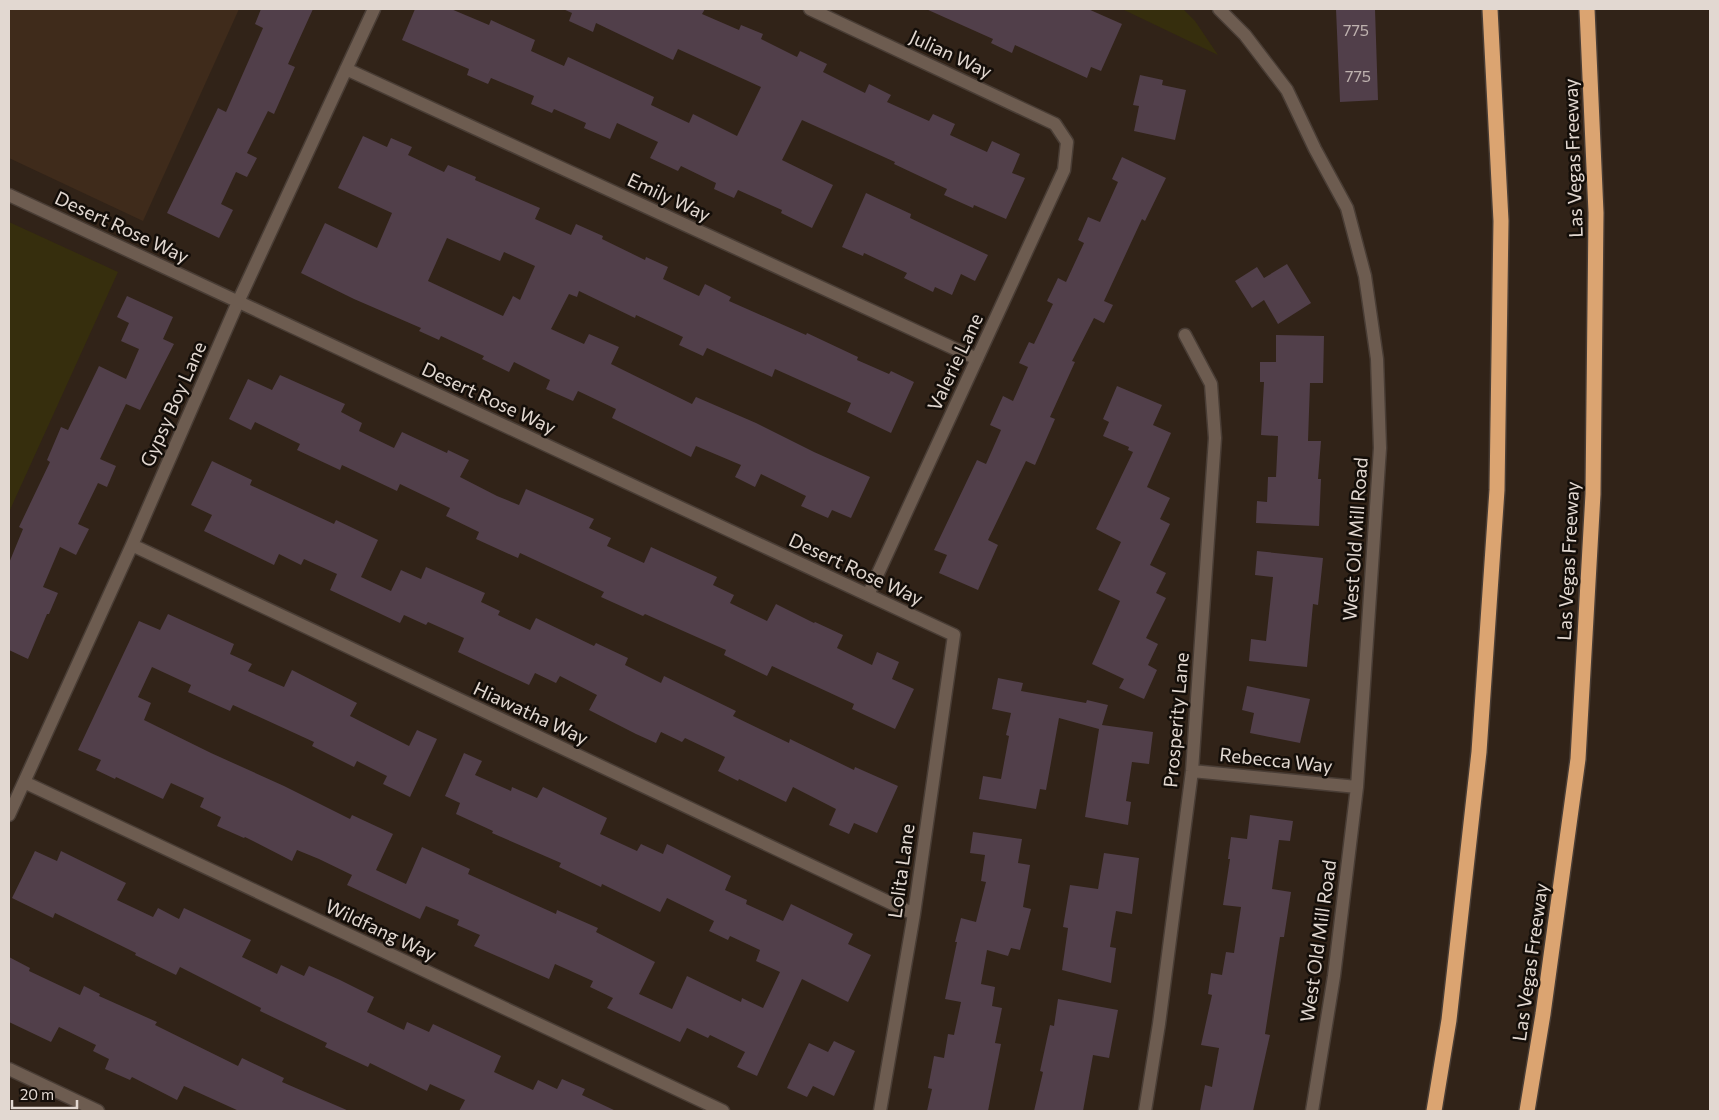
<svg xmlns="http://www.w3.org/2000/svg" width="1719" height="1120" font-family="Commissioner,sans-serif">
	<rect width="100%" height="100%" fill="#312318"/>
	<path fill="#3f2b1b" d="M9,9H239L143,221L9,158Z"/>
	<path fill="#362e0d" d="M1122,9H1183L1195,21L1218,55Z
		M9,222L118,272L9,512Z"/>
	<path fill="#513f4a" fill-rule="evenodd" d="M261,9H313L288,64L295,67L274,114L268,111L247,153L257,158L247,177L236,172L221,204L233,210L219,238L167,213L218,108L226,112L263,28L255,24Z
		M415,9H451L489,25L491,20L535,40L531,51L564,66L568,57L654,97L651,105L689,123L693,114L737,136L761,87L678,49L673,60L596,23L593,32L569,21L572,13L563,9H705L702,14L739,30L741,25L763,34L761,39L797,57L800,51L827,64L823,72L865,93L869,84L891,95L887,102L929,121L933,114L955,124L950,135L987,152L992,141L1020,154L1012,173L1025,178L1006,219L974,205L973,208L944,195L947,189L894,164L895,162L802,120L782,160L833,185L812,228L781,213L782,210L738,190L734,198L714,189L716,183L681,166L678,171L650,158L658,142L617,123L610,139L584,128L586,123L554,109L552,113L531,104L534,96L491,78L488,84L467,75L469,69L402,40Z
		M926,9H1088L1122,24L1101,71L1091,67L1087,78L1015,45L1012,53L991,43L993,39Z
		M1336,9H1375L1378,100L1340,102Z
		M1140,75L1163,80L1162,85L1186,90L1175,140L1134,131L1139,106L1133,105Z
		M363,136L387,147L391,138L412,147L408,155L444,172L448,165L476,177L475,180L540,208L535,219L571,235L576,224L603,236L602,239L645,260L646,257L668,267L663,279L699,296L705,284L731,297L729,301L806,335L807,333L858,357L857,360L889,374L891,371L914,382L891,433L847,412L851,403L775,369L772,377L707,348L703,356L679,345L683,337L636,315L635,318L579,291L577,297L569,294L551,329L584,344L589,334L619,347L611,364L692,404L696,397L756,423L814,452L870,477L851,518L832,510L828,518L801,506L806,496L761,474L755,487L735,477L741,465L696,446L691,457L612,418L616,409L578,391L573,401L546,389L550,380L514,362L509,372L482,359L484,356L441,336L439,340L419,331L421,328L354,299L301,273L325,223L377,248L392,213L338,188ZM447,238L500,261L504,252L535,266L520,300L513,296L503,316L428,281Z
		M1122,157L1166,178L1145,221L1142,219L1104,301L1113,305L1104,323L1094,318L1072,361L1075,362L1050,417L1055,419L1035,465L1026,461L988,540L998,545L978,590L939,573L947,555L934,550L977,460L986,464L1001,430L990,425L1003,396L1013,401L1028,367L1019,363L1029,342L1034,344L1053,304L1047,301L1058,278L1066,282L1084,243L1078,240L1088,217L1100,222L1118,182L1112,179Z
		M866,193L911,214L910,218L988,255L975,281L961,274L952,295L935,287L933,292L904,278L907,273L864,253L863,256L842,247Z
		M1287,264L1311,303L1278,324L1264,300L1252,308L1235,281L1257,267L1264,278Z
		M127,296L173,317L163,339L174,344L140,410L126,404L109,440L100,459L116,466L107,487L98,483L78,524L89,529L76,555L60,547L43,587L58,593L49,614H47L28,659L9,650V563L23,529L19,527L50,462L47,460L61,427L68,430L99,366L126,379L139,349L121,341L129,323L117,317Z
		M1276,335L1324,336L1323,383H1310L1308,441H1321L1318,479H1321L1319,526L1256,523L1257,501L1267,502L1268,477H1276L1278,436L1261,435L1264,382H1260V362H1276Z
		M280,375L345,404L341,412L362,423L359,431L394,448L402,432L447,453L448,450L469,460L460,477L497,496L519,505L526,489L594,519L589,528L611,538L607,546L644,563L651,547L717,577L713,585L734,595L730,603L767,621L776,604L814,623L815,622L843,635L837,648L872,665L877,652L899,662L892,679L914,689L895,729L852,709L854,704L772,666L767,676L724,655L726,650L645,614L643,616L601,597L604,592L520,553L518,558L476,539L479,532L446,516L450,508L400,484L397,491L342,465L340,470L297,450L300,444L255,422L251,430L229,419L248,379L272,390Z
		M1117,386L1162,405L1153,425L1171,433L1147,487L1170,498L1160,519L1170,524L1150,565L1166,573L1156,593L1166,598L1146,638L1158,644L1148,665L1157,670L1144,699L1119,688L1124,679L1092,664L1120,601L1098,590L1121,542L1096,529L1133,452L1128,450L1129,447L1103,436L1109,422L1103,419Z
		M212,461L252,480L250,485L334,524L336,520L378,540L361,577L391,591L401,570L421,579L426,567L485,593L481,602L500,611L498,615L530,630L536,618L594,646L596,643L628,658L625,665L661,683L664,676L736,711L733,716L789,743L790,739L854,770L855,767L898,786L877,833L854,823L849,834L829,825L836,809L793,787L786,802L739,779L738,781L718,771L725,757L685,738L682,742L661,732L656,743L636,734L589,710L597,695L560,676L556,683L535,673L529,685L458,652L464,638L428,622L426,625L404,615L400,623L330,590L337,574L304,559L301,565L279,554L274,565L204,531L212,515L191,505Z
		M1257,551L1323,558L1318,605L1313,604L1307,667L1249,661L1251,639L1266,641L1273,577L1255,575Z
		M168,614L234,644L230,654L252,664L248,671L284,687L292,670L357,703L350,716L409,746L417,730L437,739L410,797L383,784L387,776L357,761L354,767L312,746L314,742L233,705L230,711L188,692L191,685L152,667L138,697L151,703L144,720L211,753L284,786L350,819L352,815L393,834L376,870L406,884L422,847L470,869L468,874L556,914L557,910L598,928L596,932L655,962L639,994L672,1009L687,976L741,1002L742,998L763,1008L780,972L756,961L760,950L730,936L728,940L709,931L714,921L667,898L660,912L602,884L601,887L559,867L561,863L492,833L493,831L456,814L460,803L445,796L464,753L482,761L475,775L511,791L512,787L537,798L543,787L607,818L600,834L637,851L641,844L663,854L667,844L731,876L725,890L747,900L746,904L783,921L791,904L853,934L848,944L871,955L848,1002L802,979L757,1076L737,1067L745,1052L710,1035L708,1038L687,1028L680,1042L607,1008L613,998L590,987L593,981L555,964L549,979L474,946L480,935L457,925L459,920L426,906L420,919L347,885L352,875L319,859L297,850L292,861L245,837L244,838L217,826L221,817L200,807L204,798L171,783L163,799L116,777L115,779L96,770L101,760L78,750L139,621L160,630Z
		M998,678L1023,683L1021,691L1086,703L1087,700L1108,705L1102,725L1153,732L1149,764L1132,762L1126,801L1131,802L1128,825L1085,817L1099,729L1059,718L1046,790L1040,789L1036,809L979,799L983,776L1001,779L1009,736L1006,735L1011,713L992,709Z
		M1247,686L1310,699L1300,743L1250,733L1254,713L1242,710Z
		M1250,815L1293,821L1290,841L1279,840L1272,889L1291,892L1284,937H1280L1265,1034L1270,1035L1253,1111H1200L1205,1085L1212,1087L1219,1048L1201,1045L1212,995L1208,994L1211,973L1222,975L1226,952L1234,953L1241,907L1223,905L1230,859H1228L1231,837L1247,839Z
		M973,832L1022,839L1018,863L1030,865L1023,907L1031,909L1020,950L1011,948L1008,956L987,950L981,984L995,987L992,1006L1002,1008L995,1043L1001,1044L988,1111H927L932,1089L928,1088L934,1056L944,1058L948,1034L954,1035L961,1002L945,999L957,942H955L961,918L976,922L986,882L981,881L985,855L970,853Z
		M35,851L57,861L61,851L126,883L117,900L153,917L158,908L179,919L184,908L251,940L242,957L277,974L281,965L304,976L309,966L340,980L374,997L367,1012L404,1030L407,1022L429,1032L433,1024L501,1056L494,1072L533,1090L538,1080L557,1089L562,1079L585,1089L582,1095L616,1111H459L465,1100L430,1084L427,1091L370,1063L368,1067L325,1047L327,1043L260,1011L261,1008L180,967L176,975L135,955L136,953L55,913L53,918L12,898Z
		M1104,853L1139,858L1132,914L1116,911L1110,947L1116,948L1111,983L1062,970L1068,928L1063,927L1070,885L1098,889Z
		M9,957L30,968L29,971L80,995L84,986L100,994L99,996L157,1022L155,1025L238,1066L242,1058L284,1078L282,1082L349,1111H239L184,1086L177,1100L132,1077L130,1080L105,1069L109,1059L93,1051L96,1045L59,1027L51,1042L9,1022Z
		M1058,999L1118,1010L1109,1058L1093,1055L1083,1111H1034L1043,1072L1040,1071L1050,1025L1054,1026Z
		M834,1041L855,1051L834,1096L813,1086L807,1097L787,1088L809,1043L828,1052Z"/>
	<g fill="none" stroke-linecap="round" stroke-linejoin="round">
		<defs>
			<path id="minor" d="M810,9L1055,124L1067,142L1064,170L868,595
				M1219,9L1245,35L1287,90L1315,149L1347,208L1365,276L1377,359L1380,448L1357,787L1334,976L1312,1111
				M346,69L977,359
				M9,195L954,635L914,914L880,1111
				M132,545L914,914
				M1192,771L1357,787
				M24,782L723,1111
				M9,815L132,545L238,302L374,9
				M9,1069L98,1111
				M1145,1111L1159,1024L1192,771L1215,438L1211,384L1185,335"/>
			<path id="highway" d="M1434,1111L1449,1020L1479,752L1497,490L1501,221L1490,9
				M1527,1111L1543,1014L1578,759L1593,494L1596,213L1587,9"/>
		</defs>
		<use href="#minor" stroke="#493d35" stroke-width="15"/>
		<use href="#highway" stroke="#493d35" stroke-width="18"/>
		<use href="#minor" stroke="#6d5c50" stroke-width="12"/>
		<use href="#highway" stroke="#dba471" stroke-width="15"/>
	</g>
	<g text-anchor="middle" stroke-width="5" stroke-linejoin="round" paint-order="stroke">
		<g font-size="16" fill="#beb2af">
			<text x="1356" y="36">775</text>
			<text x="1358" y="82">775</text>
		</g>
		<g font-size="19" fill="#e2d8d1" stroke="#140e09">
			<text transform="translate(951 54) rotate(25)" y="7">Julian Way</text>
			<text transform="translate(1573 158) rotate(-92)" y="7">Las Vegas Freeway</text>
			<text transform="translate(669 197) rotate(25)" y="7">Emily Way</text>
			<text transform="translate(122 227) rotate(25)" y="7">Desert Rose Way</text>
			<text transform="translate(955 362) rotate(-65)" y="7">Valerie Lane</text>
			<text transform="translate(489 398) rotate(25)" y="7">Desert Rose Way</text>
			<text transform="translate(173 404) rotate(-66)" y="7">Gypsy Boy Lane</text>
			<text transform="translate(1355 539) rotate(-86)" y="7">West Old Mill Road</text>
			<text transform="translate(1568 561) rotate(-87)" y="7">Las Vegas Freeway</text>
			<text transform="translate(856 569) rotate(25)" y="7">Desert Rose Way</text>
			<text transform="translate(531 713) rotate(25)" y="7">Hiawatha Way</text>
			<text transform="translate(1176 720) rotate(-85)" y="7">Prosperity Lane</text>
			<text transform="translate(1276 760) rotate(6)" y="7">Rebecca Way</text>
			<text transform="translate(901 871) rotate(-82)" y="7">Lolita Lane</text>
			<text transform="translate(381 930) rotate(25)" y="7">Wildfang Way</text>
			<text transform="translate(1318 941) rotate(-82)" y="7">West Old Mill Road</text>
			<text transform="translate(1530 962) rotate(-82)" y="7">Las Vegas Freeway</text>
		</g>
	</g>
	<rect width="1719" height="1120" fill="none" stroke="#e2d8d1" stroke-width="20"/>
	<path d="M12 1100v8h65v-8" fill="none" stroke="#e2d8d1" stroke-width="2.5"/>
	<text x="20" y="1100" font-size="15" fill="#e2d8d1" stroke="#140e09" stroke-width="4" paint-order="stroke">20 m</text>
</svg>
